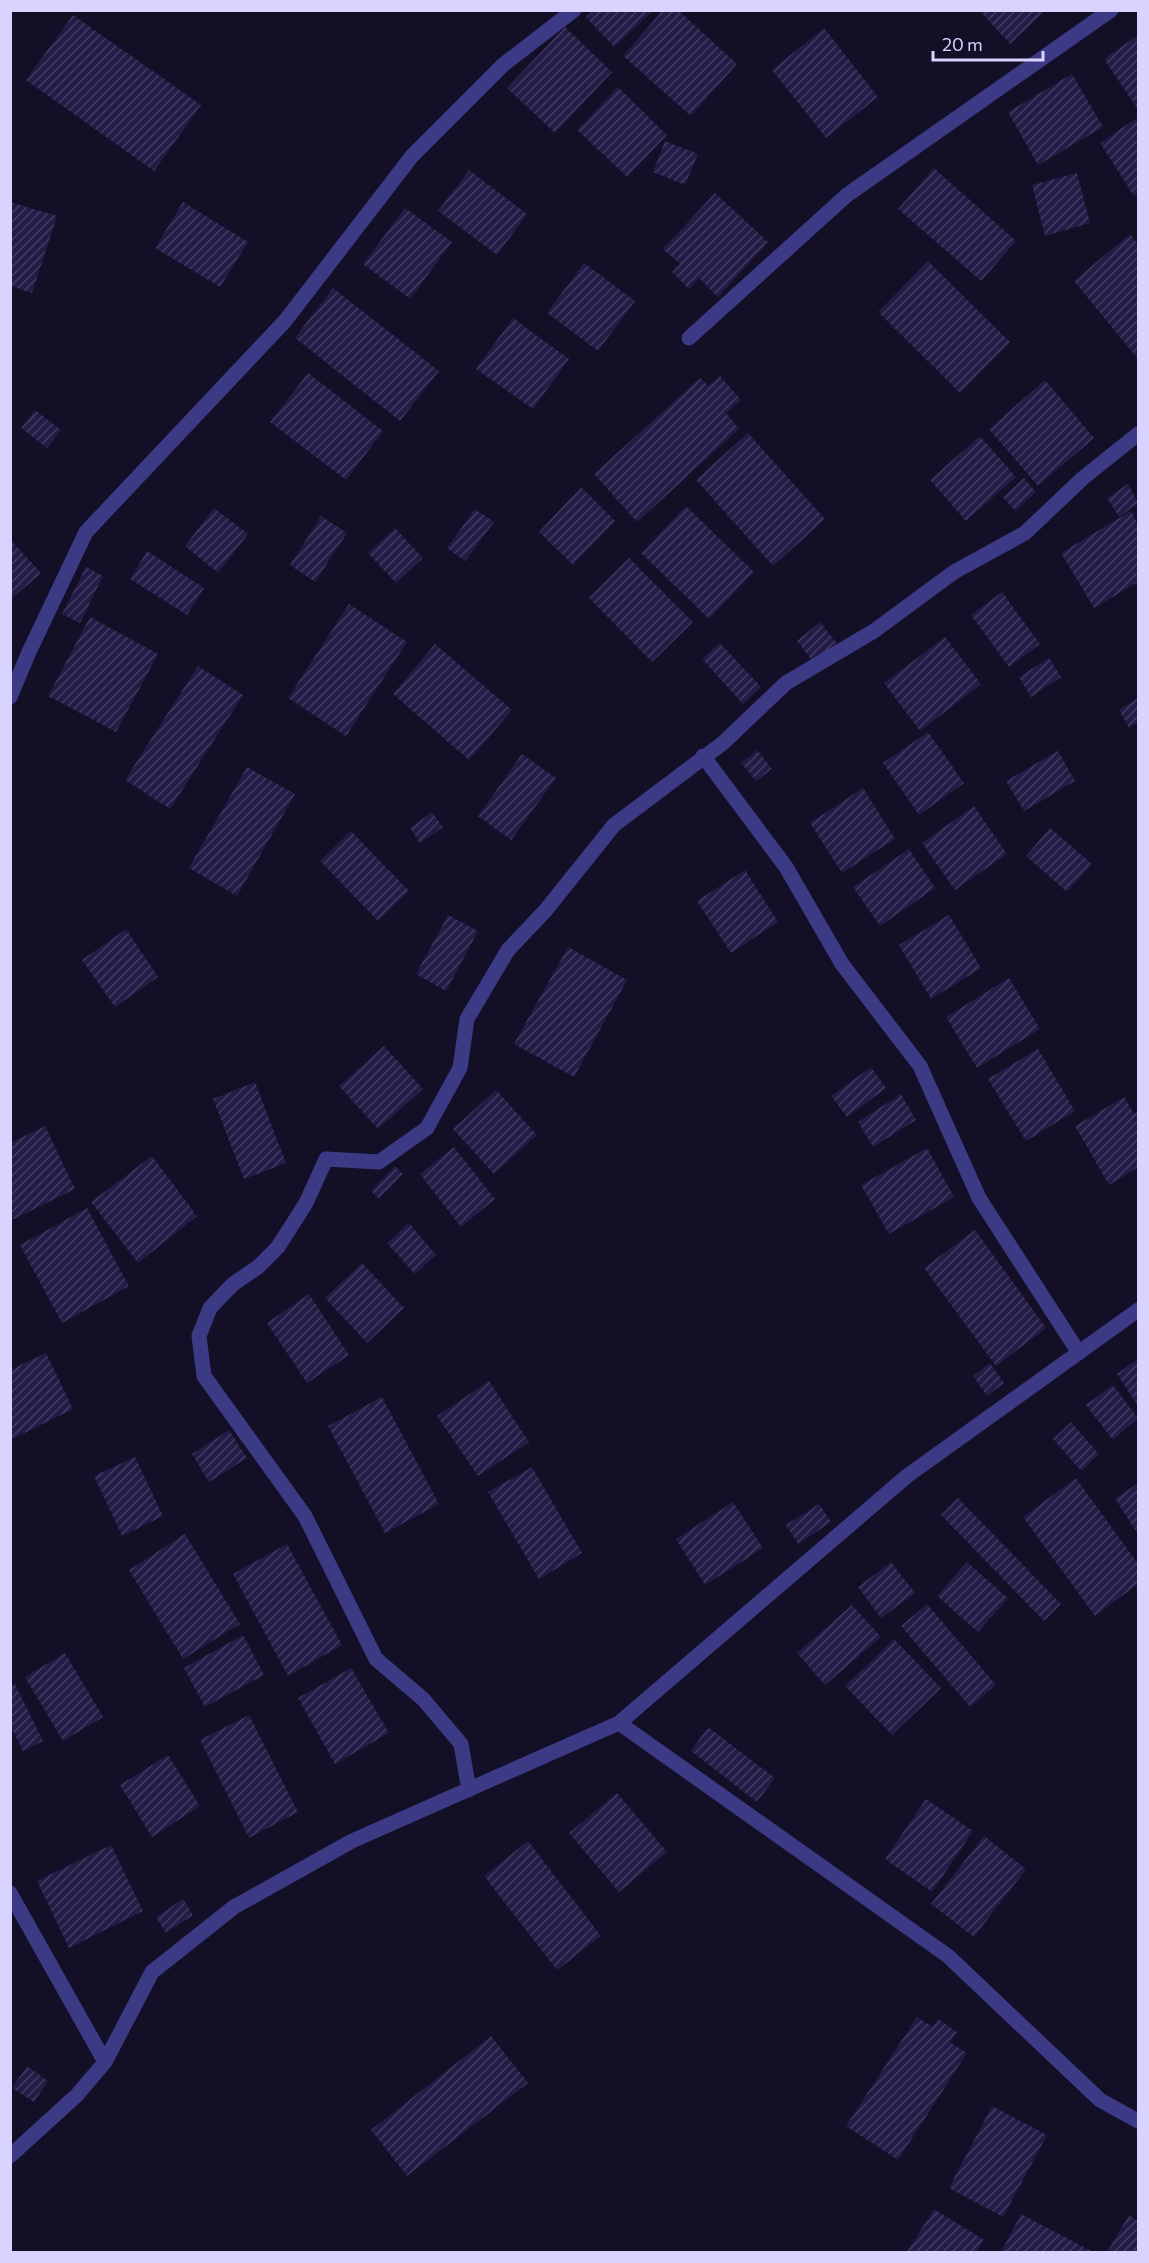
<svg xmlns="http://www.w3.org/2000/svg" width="1149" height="2263" font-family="Commissioner,sans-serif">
	<defs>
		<pattern id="building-hatch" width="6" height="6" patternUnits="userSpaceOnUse" patternTransform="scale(1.5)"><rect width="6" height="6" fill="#241b47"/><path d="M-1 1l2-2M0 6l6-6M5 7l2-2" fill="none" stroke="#433b63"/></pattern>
	</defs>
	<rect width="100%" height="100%" fill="#130f26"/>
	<path fill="url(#building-hatch)" d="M593,10H654L614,47L586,17Z
		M663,10H678L737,64L691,116L623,56Z
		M979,10H1046L1010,44Z
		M73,15L201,105L154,171L26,80Z
		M565,27L612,72L555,133L507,88Z
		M824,28L878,97L826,138L772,70Z
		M1138,35V107L1137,108L1104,59Z
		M1072,74L1103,127L1038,165L1008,112Z
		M618,87L667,135L627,177L577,130Z
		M1138,117V193L1134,196L1100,143Z
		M665,141L698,154L685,185L653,172Z
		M934,168L1016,241L981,281L898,209Z
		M469,170L527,214L497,255L438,211Z
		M1077,173L1090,223L1045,236L1032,185Z
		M715,193L768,242L718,297L699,278L689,289L672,272L680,264L663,249Z
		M10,202L57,216L32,293L10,286Z
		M183,202L248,242L220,287L155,248Z
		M405,208L452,242L410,299L363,264Z
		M1130,234L1138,244V359L1074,281Z
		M928,261L1010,342L960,393L878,312Z
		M584,263L635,301L598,351L547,313Z
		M333,288L439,371L400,421L295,338Z
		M513,318L569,359L533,409L476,369Z
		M308,373L383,431L346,480L270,422Z
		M720,376L741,400L726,413L739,429L637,522L594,474L700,378L708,386Z
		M1045,380L1094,438L1038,486L989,429Z
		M35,410L61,430L47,448L21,428Z
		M748,433L825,519L773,566L696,480Z
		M980,436L1016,477L966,521L930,480Z
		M1024,478L1036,492L1015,511L1003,497Z
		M1128,484L1138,503L1119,517L1107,498Z
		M581,487L615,521L573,565L539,532Z
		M686,506L754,572L709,619L641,553Z
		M214,508L248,534L218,573L185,546Z
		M475,509L494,522L465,561L447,548Z
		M1131,511L1138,525V582L1094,608L1061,553Z
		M321,516L347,533L315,582L290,565Z
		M395,528L423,558L396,583L368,553Z
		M10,539L41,573L10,600Z
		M147,551L204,588L187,615L130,579Z
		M629,558L693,622L652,662L589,598Z
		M86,567L103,576L80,623L62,614Z
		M1002,592L1040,644L1009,667L971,615Z
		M349,604L407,642L346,736L288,698Z
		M90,617L158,654L116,732L48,696Z
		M820,622L838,645L814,663L797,641Z
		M945,637L981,684L920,731L884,683Z
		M720,643L761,687L743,704L702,659Z
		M435,644L512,710L469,760L393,694Z
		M1049,658L1061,677L1031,697L1019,677Z
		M198,666L243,695L170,809L125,780Z
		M1138,698V722L1129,728L1119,710Z
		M928,732L964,783L919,815L883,763Z
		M757,750L772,769L756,781L741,763Z
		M1058,751L1075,781L1024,811L1006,781Z
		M522,754L556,778L511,840L478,816Z
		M247,767L295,794L237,896L189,868Z
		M863,788L895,839L842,873L810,823Z
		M974,806L1007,854L955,890L922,843Z
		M432,812L443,827L420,843L410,828Z
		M1050,828L1092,864L1067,892L1026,856Z
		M351,831L409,891L378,921L320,861Z
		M909,849L935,888L880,926L853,887Z
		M745,870L778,922L731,953L697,901Z
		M448,915L478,931L446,991L416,974Z
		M949,915L981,968L931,999L899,945Z
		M126,929L158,977L115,1007L82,960Z
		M568,947L627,980L574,1077L514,1044Z
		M1009,978L1040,1029L977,1068L946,1017Z
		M384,1046L423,1089L378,1129L339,1086Z
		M1038,1049L1075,1111L1026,1141L988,1079Z
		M871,1067L886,1088L847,1117L831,1096Z
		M255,1082L286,1163L244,1179L213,1099Z
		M496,1090L537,1135L494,1174L453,1129Z
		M901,1094L916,1120L873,1147L858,1122Z
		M1124,1097L1134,1114L1138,1111V1167L1109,1185L1075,1126Z
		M45,1126L75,1189L10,1221V1143Z
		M454,1147L495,1199L461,1227L420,1174Z
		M927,1148L954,1197L889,1234L861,1185Z
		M152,1156L197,1216L138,1263L91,1202Z
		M395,1166L403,1174L379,1199L371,1191Z
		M87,1208L129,1286L62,1323L20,1245Z
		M409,1223L436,1255L415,1274L387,1243Z
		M975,1230L1046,1328L996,1366L924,1268Z
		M362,1263L404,1308L367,1343L325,1298Z
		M309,1294L349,1355L307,1383L267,1323Z
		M46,1353L73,1409L10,1440V1370Z
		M1138,1359V1406L1117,1374Z
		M990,1363L1004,1383L987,1396L973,1376Z
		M489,1381L529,1442L478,1476L437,1416Z
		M1113,1385L1138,1418L1113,1440L1086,1405Z
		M382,1397L439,1504L385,1533L328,1426Z
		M1071,1422L1099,1454L1081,1471L1053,1439Z
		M229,1430L247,1458L209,1482L192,1454Z
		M135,1457L163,1516L122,1536L94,1476Z
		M532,1467L582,1553L539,1579L488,1492Z
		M1076,1478L1138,1564V1584L1095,1616L1023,1517Z
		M1138,1483V1534L1115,1499Z
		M958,1498L1061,1604L1044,1621L941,1515Z
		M733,1502L763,1548L705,1585L676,1539Z
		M819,1504L831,1522L798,1544L786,1525Z
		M185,1534L240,1624L183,1659L129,1570Z
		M287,1544L342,1645L288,1676L233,1574Z
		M891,1562L915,1593L881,1618L858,1587Z
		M967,1562L1008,1598L978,1632L937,1596Z
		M927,1604L996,1685L970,1707L901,1626Z
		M852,1605L881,1637L825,1685L797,1653Z
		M243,1635L264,1675L205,1707L184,1668Z
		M894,1639L941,1688L892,1735L845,1686Z
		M65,1653L103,1717L63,1741L25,1677Z
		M351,1668L389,1733L335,1764L298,1698Z
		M15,1684L43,1741L23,1751L10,1726V1686Z
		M249,1715L298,1812L249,1838L200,1740Z
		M708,1727L775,1778L757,1802L691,1751Z
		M168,1755L200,1806L152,1837L120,1785Z
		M617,1793L667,1852L619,1892L569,1833Z
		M926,1799L973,1831L932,1892L885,1859Z
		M984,1836L1026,1869L974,1937L931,1904Z
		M528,1841L601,1936L557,1970L484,1876Z
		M111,1845L143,1911L69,1948L37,1881Z
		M183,1899L193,1915L166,1933L156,1917Z
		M917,2017L933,2027L938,2019L957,2032L950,2042L967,2053L898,2160L846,2126Z
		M491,2036L528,2083L407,2176L371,2130Z
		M27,2066L48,2081L34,2102L12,2088Z
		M992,2106L1047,2135L1003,2217L949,2188Z
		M934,2209L984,2240L976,2252H907Z
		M1021,2214L1093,2252H1001Z
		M1129,2215L1138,2221V2252H1107Z"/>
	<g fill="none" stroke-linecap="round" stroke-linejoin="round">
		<path stroke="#3d3a85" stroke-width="15" d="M689,338L847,195L1111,10
			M10,697L29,652L86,532L285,321L412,156L503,65L574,10
			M703,756L786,867L842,964L920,1066L979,1198L1079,1353
			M619,1723L948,1956L1100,2100L1138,2121
			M469,1790L461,1744L423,1699L376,1659L305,1516L204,1376L199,1336L210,1308L233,1284L258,1267L278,1247L306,1203L326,1159L379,1162L427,1128L460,1068L467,1019L508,950L545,911L614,825L723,743L786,683L874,631L954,572L1025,533L1083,478L1138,434
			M10,1893L105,2062
			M10,2156L77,2095L105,2062L152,1972L234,1907L352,1841L619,1723L907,1476L1138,1310"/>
	</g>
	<rect width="1149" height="2263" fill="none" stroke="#d9d4ff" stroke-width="24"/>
	<path d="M933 51v9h110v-9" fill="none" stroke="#d9d4ff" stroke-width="3"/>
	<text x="942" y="51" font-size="18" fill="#d9d4ff" stroke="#130f26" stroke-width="4.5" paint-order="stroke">20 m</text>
</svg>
